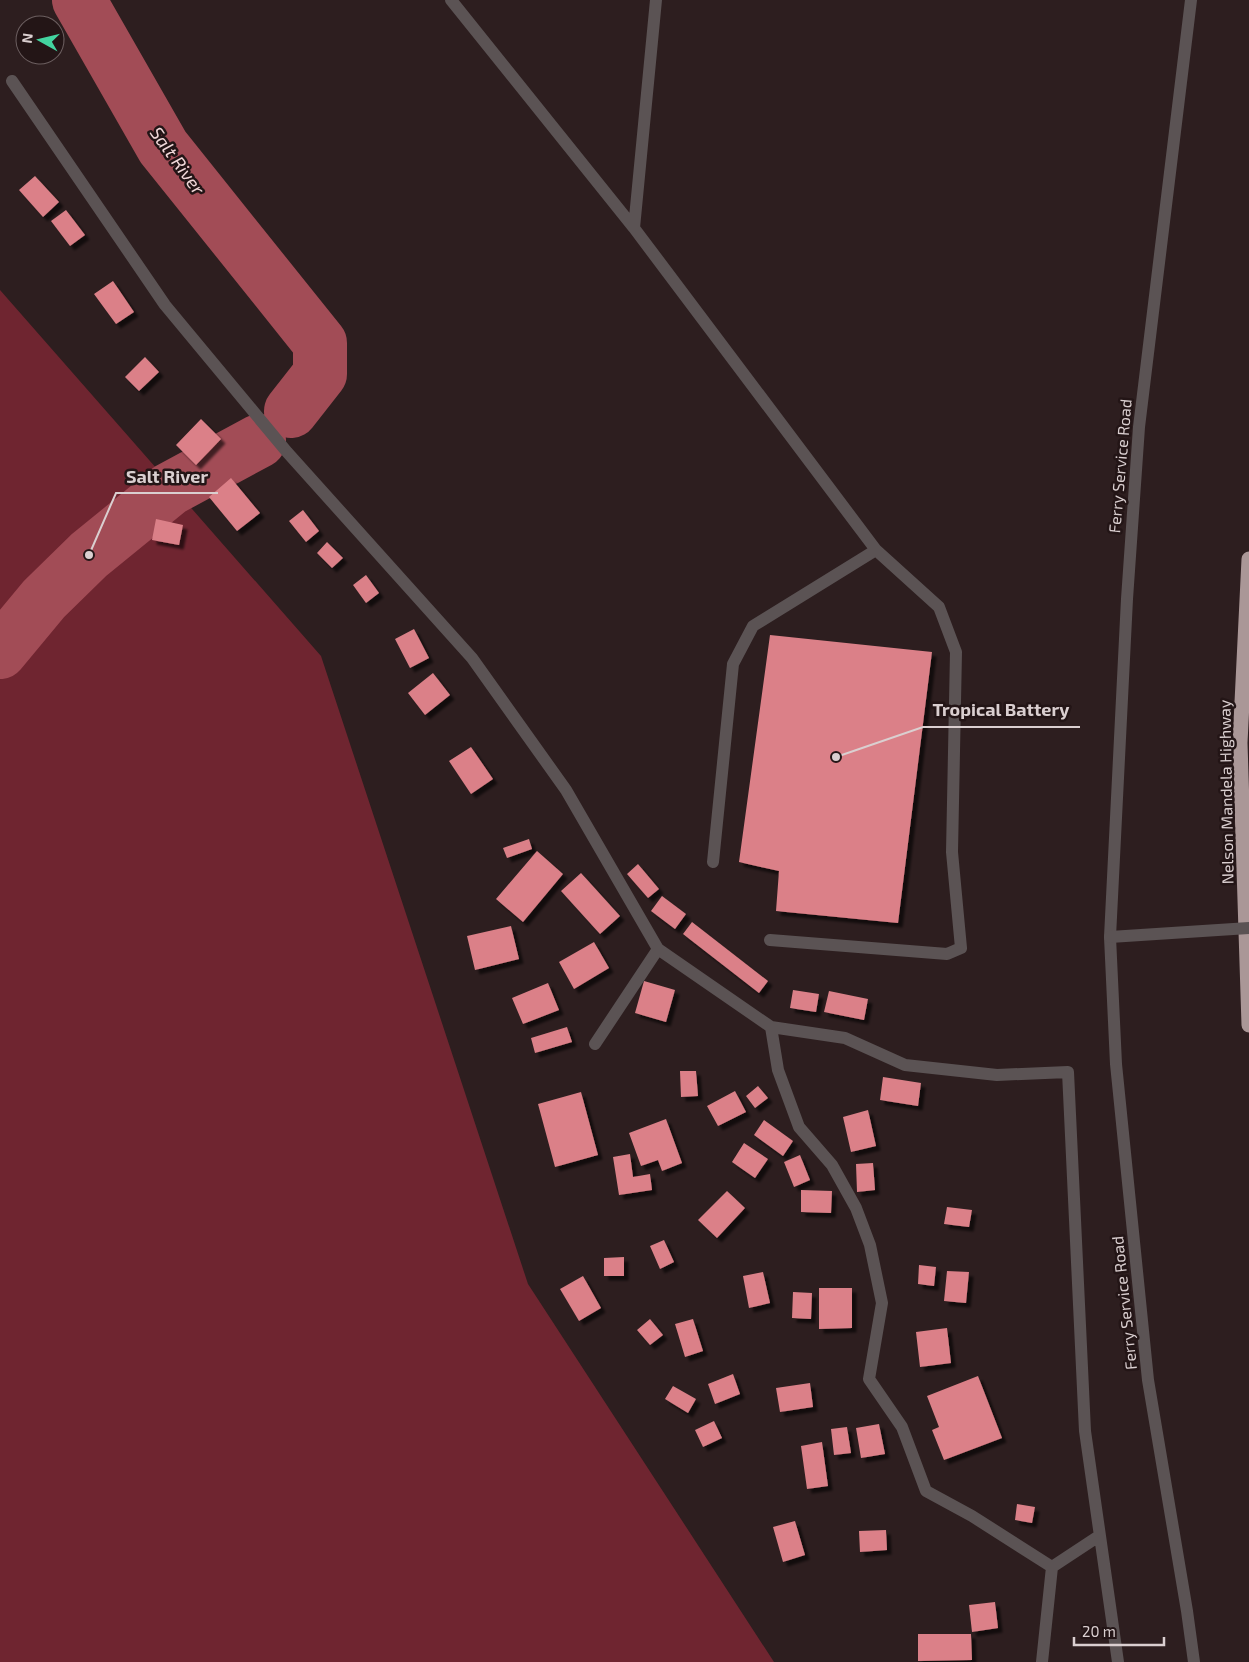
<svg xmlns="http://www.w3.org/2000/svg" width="1249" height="1662" font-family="'Exo 2',sans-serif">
	<defs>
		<filter id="shadow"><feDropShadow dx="4.5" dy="4.5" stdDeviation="1" flood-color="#0009"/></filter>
	</defs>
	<rect width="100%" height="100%" fill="#2d1e1f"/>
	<path fill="#6f2530" d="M0,290L321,656L528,1284L774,1662H0Z"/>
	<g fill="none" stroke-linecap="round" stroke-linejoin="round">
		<path stroke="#a24c56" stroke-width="54" d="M79,0L163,147L320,343V374L291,411
			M0,652L44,599L89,555L170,489L259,441"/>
	</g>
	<path fill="#db8088" filter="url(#shadow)" d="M35,176L59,202L43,217L19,190Z
		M66,210L85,235L70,246L51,221Z
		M113,281L134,312L116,324L94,294Z
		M145,357L159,372L139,391L125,377Z
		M201,419L221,439L196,465L176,445Z
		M231,478L260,513L237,531L209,497Z
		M303,510L319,531L306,542L289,521Z
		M156,519L183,525L179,545L152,540Z
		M327,542L343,558L332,568L317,553Z
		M366,575L379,593L366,603L353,585Z
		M414,629L429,658L410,668L395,639Z
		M770,635L932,652L898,923L776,911L779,871L739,862Z
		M433,673L450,695L425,715L408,693Z
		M471,747L493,779L471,794L449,761Z
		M529,839L532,849L507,858L503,848Z
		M537,851L563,874L523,922L496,899Z
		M638,864L659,889L648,898L627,874Z
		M581,873L620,916L600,934L561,891Z
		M662,896L686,914L675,929L651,911Z
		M692,922L768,981L759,993L683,934Z
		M511,926L519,959L475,970L467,936Z
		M594,942L609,968L574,989L559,962Z
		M644,981L675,990L666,1022L635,1013Z
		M548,983L559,1010L523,1024L512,998Z
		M793,990L819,994L816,1012L790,1008Z
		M829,991L868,999L864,1020L824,1012Z
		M567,1027L572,1042L535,1053L531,1038Z
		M680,1071H696L698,1096L681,1097Z
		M883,1077L921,1083L918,1106L880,1100Z
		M758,1086L768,1098L755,1108L746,1096Z
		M735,1091L746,1112L718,1126L707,1106Z
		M581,1092L598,1155L555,1167L538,1104Z
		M868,1110L876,1146L851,1152L843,1117Z
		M666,1119L682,1163L662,1171L658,1160L641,1166L629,1133Z
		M764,1120L793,1141L783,1156L754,1135Z
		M744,1143L768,1159L755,1178L732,1162Z
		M630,1154L633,1177L650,1174L652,1190L619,1195L613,1157Z
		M800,1155L810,1180L794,1187L784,1162Z
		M873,1163L875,1190L857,1192L856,1164Z
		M801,1190L832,1191L831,1213L801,1212Z
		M727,1191L745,1208L717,1238L698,1220Z
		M947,1207L972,1210L969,1227L944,1224Z
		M664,1240L674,1262L660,1269L650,1246Z
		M624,1257V1276H604V1258Z
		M919,1265L936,1267L934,1286L918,1284Z
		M947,1271L969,1272L966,1303L944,1301Z
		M763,1272L770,1303L749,1308L743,1276Z
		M583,1276L601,1308L579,1321L560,1289Z
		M819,1288H852V1328L819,1329Z
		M793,1292L812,1293L811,1319L792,1318Z
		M650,1319L663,1335L650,1345L637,1330Z
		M693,1319L703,1351L685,1357L675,1324Z
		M947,1328L951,1363L920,1367L916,1332Z
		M733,1374L740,1394L715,1404L708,1384Z
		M978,1376L1002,1438L944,1460L932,1430L939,1427L927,1396Z
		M810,1383L813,1407L780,1412L776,1388Z
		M673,1386L696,1399L688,1413L665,1399Z
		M714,1421L722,1438L703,1447L695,1430Z
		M879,1424L885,1454L861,1458L856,1428Z
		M847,1427L851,1453L834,1455L831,1429Z
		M822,1442L828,1486L807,1489L801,1446Z
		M1017,1504L1035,1507L1032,1523L1015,1520Z
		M795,1521L805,1555L783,1562L773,1527Z
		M886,1530L887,1550L860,1552L859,1531Z
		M995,1602L998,1628L972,1632L969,1605Z
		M918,1634H971L972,1660L918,1661Z"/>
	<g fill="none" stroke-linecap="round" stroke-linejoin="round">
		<path stroke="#5b5354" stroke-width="12" d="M451,0L634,228L876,550L939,607L956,652L952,852L961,948L947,954L770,940
			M1191,0L1139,427L1127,599L1110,937L1116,1064L1148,1380L1187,1611L1194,1662
			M12,81L165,305L287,452L472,658L566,790L658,949L771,1027L845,1038L905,1065L997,1075L1068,1072L1085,1431L1118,1662
			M634,228L656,0
			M713,862L733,664L753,626L876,550
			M771,1027L778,1070L799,1127L832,1165L856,1208L870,1245L882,1303L869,1379L902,1427L926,1491L972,1516L1052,1567
			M595,1044L658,949
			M1042,1662L1052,1567L1099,1536"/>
		<path stroke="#aa9797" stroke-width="15" d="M1249,559L1240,743L1249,1025"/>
		<path stroke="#5b5354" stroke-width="12" d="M1110,937L1249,928"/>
	</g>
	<g text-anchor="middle" stroke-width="5" stroke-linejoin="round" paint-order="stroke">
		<g font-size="16" fill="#dacfd0" stroke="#231516">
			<text transform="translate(1120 466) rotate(-85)" y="6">Ferry Service Road</text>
			<text transform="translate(1226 792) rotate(-91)" y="6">Nelson Mandela Highway</text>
			<text transform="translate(1124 1303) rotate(-96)" y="6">Ferry Service Road</text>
		</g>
		<g font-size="18" font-style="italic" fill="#f1d8d9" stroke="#231516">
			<text transform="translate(177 161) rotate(54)" y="6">Salt River</text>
		</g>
	</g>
	<path fill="none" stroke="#dacfd0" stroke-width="2" d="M89 555L116 493H218M836 757L923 727H1080"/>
	<g fill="#dacfd0" stroke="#231516" stroke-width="2">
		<circle cx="89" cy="555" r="5"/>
		<circle cx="836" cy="757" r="5"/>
	</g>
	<g font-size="18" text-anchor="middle" font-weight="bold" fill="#dacfd0" stroke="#231516" stroke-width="5" stroke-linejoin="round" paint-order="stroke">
		<text x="167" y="483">Salt River</text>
		<text x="1001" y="716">Tropical Battery</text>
	</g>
	<g transform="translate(40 40) rotate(278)"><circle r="24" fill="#231516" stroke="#6c5f60"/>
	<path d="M0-4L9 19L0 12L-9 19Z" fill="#43d4a0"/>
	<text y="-8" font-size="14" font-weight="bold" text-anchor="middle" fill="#dacfd0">N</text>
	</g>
	<path d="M1074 1637v8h90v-8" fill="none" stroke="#dacfd0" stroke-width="2.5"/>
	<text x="1082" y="1637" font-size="15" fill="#dacfd0" stroke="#231516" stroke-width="4" paint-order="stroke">20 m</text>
</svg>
